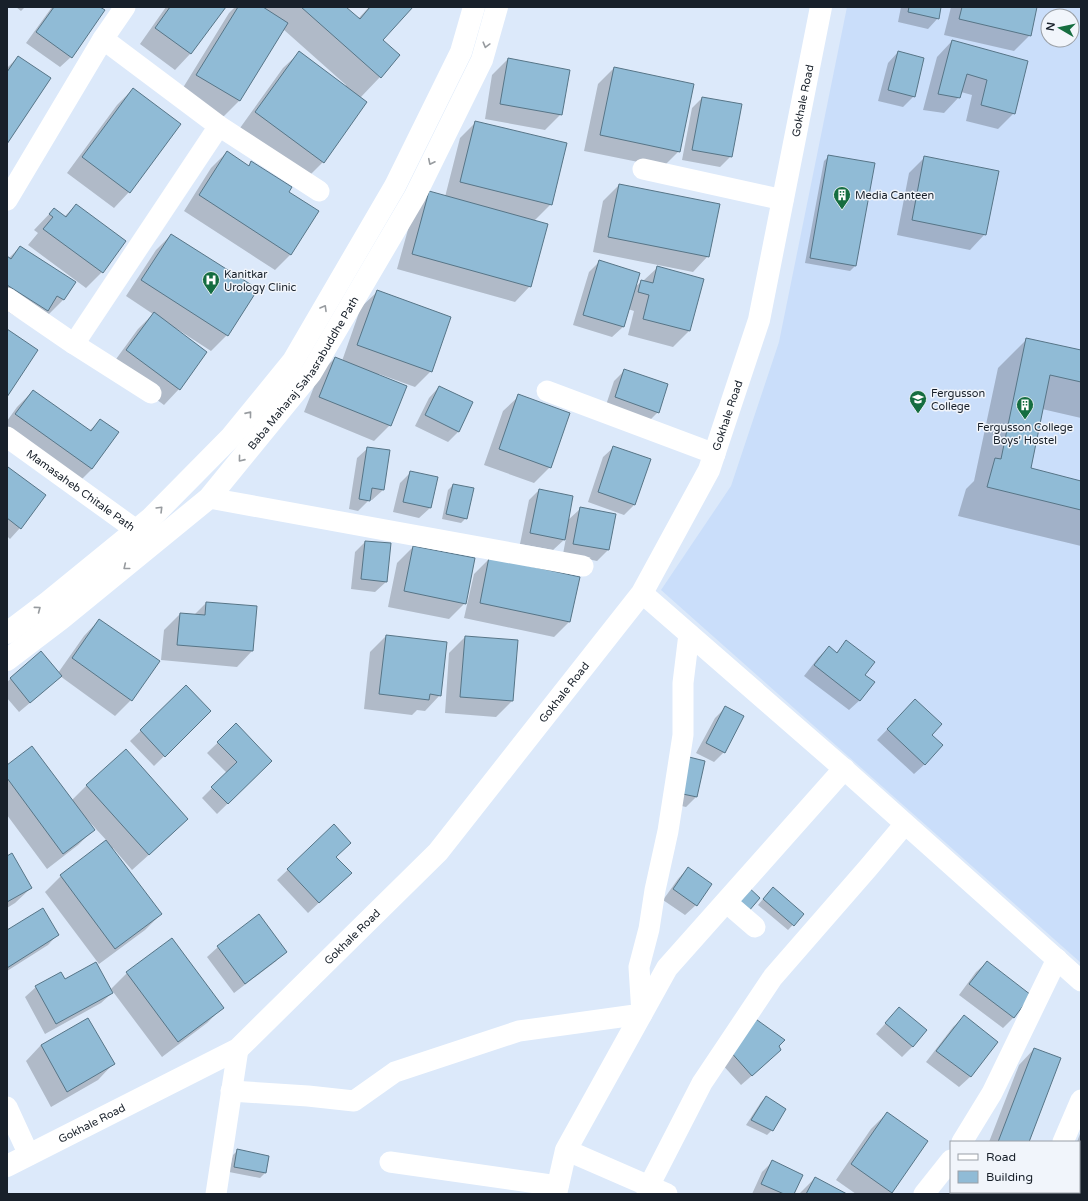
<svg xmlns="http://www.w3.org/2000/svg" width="1088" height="1201" font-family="'Varela Round',sans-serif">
	<rect width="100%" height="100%" fill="#dce9fa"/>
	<path fill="#cadefa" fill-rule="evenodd" d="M847,7H1081V963L661,590L731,486L779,342ZM1048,16H1072V40H1048Z"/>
	<path fill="#0003" d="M16,7H25L21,11Z
		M52,7H99L71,57L60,67L26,43Z
		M166,7H225L190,54L175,70L140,44Z
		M235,7H345L358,19L369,7H412L382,40L399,56L380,77L360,98L323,162L307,178L240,128L283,68L299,53L345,87L346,85L283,29L239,101L223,117L181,91L229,13Z
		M901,7H940L938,18L928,29L898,22Z
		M951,7H1036L1030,35L1014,51L944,35Z
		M952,41L1027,61L1014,113L998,129L966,121L972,95L961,92L959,97L944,113L923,110L937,57Z
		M898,52L914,96L903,107L878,101L888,63Z
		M18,57L7,142V68Z
		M508,59L561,114L545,130L485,119L492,75Z
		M614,68L679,151L663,167L584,151L598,84Z
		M133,89L129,192L114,208L67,173L117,105Z
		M702,98L731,156L720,167L682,160L692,108Z
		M476,122L551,204L534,221L530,286L515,302L397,269L414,208L429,192L445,197L460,138Z
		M227,152L248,166L252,163L291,254L275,270L184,211L211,168Z
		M829,156L855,266L850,271L805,263L824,161Z
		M925,157L985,234L970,250L897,235L909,173Z
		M619,185L708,256L693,272L593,252L603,201Z
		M76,205L125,241L102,272L86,288L28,245L38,233L34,230L54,209L64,217Z
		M171,235L227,335L211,351L177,329L176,330L179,389L164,405L111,366L138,329L153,314L126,296L156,250Z
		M20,247L74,282L63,300L47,316L31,326L7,311V257L9,258Z
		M599,262L634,288L642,281H643L657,268L702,279L689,331L673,347L628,335L634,311L628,309L623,327L612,337L573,325L589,272Z
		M377,292L431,371L415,387L379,374V376L390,425L374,441L304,412L319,374L335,358L342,361L361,307Z
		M1027,339L1081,351V418L1042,409L1030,469L1081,482V546L958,516L966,489L974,481L998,368Z
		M625,370L658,412L647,423L605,408L614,381Z
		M439,387L458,432L448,442L415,426L429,398Z
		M33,391L89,431L101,420L118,432L92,469L76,485L7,435V421L17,407Z
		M519,396L550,467L534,483L484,465L503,411Z
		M614,447L634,505L624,515L588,502L603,457Z
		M368,448L383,490L372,500H369L358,511L349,509L357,458Z
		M7,469L20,528L10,539L7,536Z
		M410,473L430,508L419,518L393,512L400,483Z
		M453,485L466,518L461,523L442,519L448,490Z
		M539,490L567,521L580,509L615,515L608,550L597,561L563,554L566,538L553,550L520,544L529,500Z
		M365,542L386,582L375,592L351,589L355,552Z
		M413,547L465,603L449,619L388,607L397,563Z
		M489,559L569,622L554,637L464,618L474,574Z
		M206,603L252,651L237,667L161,660L164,630L180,614L194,615Z
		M99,620L158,662L131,700L115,716L60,676L50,686L19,712L7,698V682L41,652L58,673L84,636Z
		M386,636L440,695L425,711L417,710L412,715L364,709L370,652Z
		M465,637L512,701L496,717L445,713L449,653Z
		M846,642L863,675L860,700L849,710L804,676L818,658L829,647L836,653Z
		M186,687L210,711L154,766L130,741Z
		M726,707L724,752L714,762L696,753L715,718Z
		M905,711L931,735L925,764L914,774L877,740Z
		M236,725L271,761L217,814L202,798L227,773L207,753Z
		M685,758L696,797L686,807L668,803Z
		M7,766L72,800L87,785L187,819L171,835L132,870L113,848L112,849L161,914L145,930L99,964L45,892L61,876L107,841L87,819L86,820L93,830L78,845L47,869L7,815Z
		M334,826L335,857L340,883L308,913L277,880Z
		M7,857L31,888L15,903L7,908Z
		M688,868L696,905L685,915L663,900L678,879Z
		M768,893L803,914L788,930L758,905Z
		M7,932L58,934L48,945L7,971Z
		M218,947L286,952L275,962L234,993L207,957Z
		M987,962L1030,995L1013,1018L1003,1028L959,995L976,972Z
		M127,973L222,1008L207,1023L162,1057L111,989Z
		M64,981L112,993L101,1003L45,1034L25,997L36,987Z
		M899,1008L913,1046L902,1057L876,1034Z
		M964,1017L996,1042L970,1077L959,1087L926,1062L953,1027Z
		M742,1029L778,1046L769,1061L741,1085L719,1061Z
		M41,1045L113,1064L98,1080L51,1107L26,1061Z
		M1034,1049L1028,1142H989L1019,1065Z
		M766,1097L772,1130L767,1135L746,1125L761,1102Z
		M887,1113L891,1192L890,1194H856L836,1180L871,1129Z
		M1081,1131V1194H1056L1057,1192H1079V1142H1077Z
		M238,1150L268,1157L265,1173L260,1178L229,1172L233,1155Z
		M772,1162L793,1194H752L762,1172Z
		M815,1178L845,1194H799Z"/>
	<path fill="#90bbd6" stroke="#577587" d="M54,7H100L105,10L72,58L36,32Z
		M170,7H226L191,54L155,28Z
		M238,7H263L288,23L240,101L196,75Z
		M301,7H346L360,19L370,7H413L383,40L400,55L381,78Z
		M909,7H941L939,19L908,12Z
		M962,7H1037L1031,36L959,19Z
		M952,40L1028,61L1015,114L981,105L987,80L967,74L960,98L938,94Z
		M299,51L367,102L324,163L255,112Z
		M898,51L924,58L915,97L888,90Z
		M18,56L51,78L7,144V72Z
		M508,58L570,70L562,115L500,104Z
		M614,67L694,84L680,152L600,135Z
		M133,88L181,124L130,193L82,157Z
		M702,97L742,104L732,157L692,150Z
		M475,121L567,143L552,205L460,182Z
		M227,151L249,166L251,161L292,187L289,192L319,211L291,255L199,195Z
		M828,155L875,163L856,266L810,258Z
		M924,156L999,171L986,235L912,220Z
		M619,184L720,204L709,257L608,237Z
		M429,191L548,224L531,287L412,254Z
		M76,204L126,241L103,273L43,229L53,217L49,214L54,208L66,217Z
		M171,234L258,289L228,336L141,280Z
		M20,246L76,282L64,300L57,296L48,311L7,285V256L11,259Z
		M599,260L640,273L624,327L583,315Z
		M657,266L704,279L690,331L643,319L649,295L638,292L641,280L653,283Z
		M377,290L451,317L432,372L357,345Z
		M154,312L207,352L180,390L126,350Z
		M7,329L38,350L7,397Z
		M1026,338L1081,350V382L1050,375L1031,468L1081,481V510L987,487L995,458L1001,459Z
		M335,357L407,386L391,426L319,397Z
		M624,369L668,384L659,413L615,397Z
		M439,386L473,402L459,432L425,415Z
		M33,390L91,431L100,419L119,432L92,469L15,414Z
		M518,394L570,413L551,468L499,449Z
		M613,446L651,459L635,505L598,492Z
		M367,447L390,450L384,490L372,488L370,501L359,499Z
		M8,467L46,495L21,529L7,518V468Z
		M410,471L438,477L431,508L403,502Z
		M453,484L474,488L467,519L446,514Z
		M539,489L573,496L565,540L530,533Z
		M580,507L616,514L609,550L573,544Z
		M365,541L391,543L387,582L361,579Z
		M413,546L475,558L466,604L404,591Z
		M489,557L580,577L570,622L480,603Z
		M206,602L257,606L253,651L177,645L180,613L205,615Z
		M99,619L160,661L132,701L72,658Z
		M386,635L447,642L441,696L430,694L429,700L379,694Z
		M465,636L518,640L513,701L460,697Z
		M846,640L875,662L865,675L875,682L860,701L814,665L829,646L837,653Z
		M41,651L62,676L30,703L10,678Z
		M186,685L211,711L165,757L140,730Z
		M915,699L942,724L932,735L943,745L925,765L887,729Z
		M725,706L744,716L725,753L706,743Z
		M236,723L272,761L228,804L211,787L237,762L217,742Z
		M32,746L95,830L63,854L7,778V765Z
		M126,749L188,819L149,855L86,785Z
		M685,756L705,761L697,797L678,793Z
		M334,824L351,843L336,857L352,873L319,903L287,869Z
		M106,840L162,914L115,949L60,875Z
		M12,853L32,888L7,902V856Z
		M688,867L712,884L697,906L673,889Z
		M745,884L760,898L748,912L732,898Z
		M773,887L804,914L794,926L763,899Z
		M43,908L59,935L7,968V930Z
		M259,914L287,952L245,984L217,946Z
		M172,938L224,1008L178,1042L126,972Z
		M987,961L1031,995L1014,1018L969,984Z
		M96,962L113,993L56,1024L35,986L61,972L65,979Z
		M899,1007L927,1030L913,1047L885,1023Z
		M964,1015L998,1042L971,1077L936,1051Z
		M753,1017L785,1040L779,1046L781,1050L752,1076L729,1050Z
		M88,1018L115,1064L67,1092L41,1045Z
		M1034,1048L1061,1058L1029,1142H998Z
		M766,1096L786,1109L773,1131L751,1120Z
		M887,1112L928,1141L892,1193L851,1164Z
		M237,1149L269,1156L266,1173L234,1167Z
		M1081,1154V1194H1065L1066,1192H1079V1159Z
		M772,1160L803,1175L794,1194H784L761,1184Z
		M815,1177L847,1194H806Z
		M975,1192H981L986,1194H975Z"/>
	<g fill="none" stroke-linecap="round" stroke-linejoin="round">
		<g stroke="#fff" stroke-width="21">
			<path d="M103,39L219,126L319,191"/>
			<path d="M643,169L783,200"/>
			<path d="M7,200L103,39L125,7"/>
			<path d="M7,298L74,344L151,393"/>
			<path d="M74,344L219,126"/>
			<path d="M547,391L715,454"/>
			<path id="s1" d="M7,437L136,530L148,543"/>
			<path d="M209,498L583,566"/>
			<path d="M642,593L844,769L1081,981"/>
			<path d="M726,902L755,927"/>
			<path d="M231,1091L308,1096L354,1101L395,1072L519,1031L642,1014L639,967L649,929L655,890L668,831L683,735V683L689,634"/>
			<path d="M7,1107L29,1155"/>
			<path d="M962,1142L992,1093L1057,959"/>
			<path d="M1063,1142L1081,1100"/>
			<path d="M566,1150L667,1194"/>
			<path d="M390,1162L558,1186"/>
			<path d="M216,1194L238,1049"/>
			<path d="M647,1194L649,1186L702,1083L773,977L868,868L905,824"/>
			<path d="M924,1194L951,1160"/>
			<path d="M1042,1194L1043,1192"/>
		</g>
		<g stroke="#fff" stroke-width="22">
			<path d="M7,633L48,602L151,518L231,437L293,361L395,186L461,52L474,7"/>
			<path id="s2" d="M7,660L61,619L209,498L311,373L415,196L482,60L497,7"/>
			<path id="s3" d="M7,1166L238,1049L438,852L642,593L709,470L759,320L821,7"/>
			<path d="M556,1194L566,1150L667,968L844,769"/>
		</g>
	</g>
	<defs><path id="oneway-chevron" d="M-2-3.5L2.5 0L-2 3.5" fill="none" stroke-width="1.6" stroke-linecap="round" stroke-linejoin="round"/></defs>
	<g stroke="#979b9f">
		<use href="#oneway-chevron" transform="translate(486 45) rotate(105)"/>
		<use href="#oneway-chevron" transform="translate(431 162) rotate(116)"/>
		<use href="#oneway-chevron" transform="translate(324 308) rotate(-60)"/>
		<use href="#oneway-chevron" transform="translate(249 414) rotate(-51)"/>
		<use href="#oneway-chevron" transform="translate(241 459) rotate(129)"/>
		<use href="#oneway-chevron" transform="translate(160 509) rotate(-45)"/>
		<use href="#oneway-chevron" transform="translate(126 567) rotate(141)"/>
		<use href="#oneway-chevron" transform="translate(38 609) rotate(-37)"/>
	</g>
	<defs>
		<symbol id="building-pin" viewBox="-11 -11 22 30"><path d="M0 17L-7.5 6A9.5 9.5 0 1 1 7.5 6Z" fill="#156d40" stroke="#f1f5fb"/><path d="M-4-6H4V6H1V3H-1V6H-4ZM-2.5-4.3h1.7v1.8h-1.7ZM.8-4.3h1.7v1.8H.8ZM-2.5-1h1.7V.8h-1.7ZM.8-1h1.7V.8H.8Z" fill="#fff"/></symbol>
		<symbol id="hospital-pin" viewBox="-11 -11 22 30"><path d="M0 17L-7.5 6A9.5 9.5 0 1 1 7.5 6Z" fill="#156d40" stroke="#f1f5fb"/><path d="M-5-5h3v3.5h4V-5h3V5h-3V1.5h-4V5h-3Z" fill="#fff"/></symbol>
		<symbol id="university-pin" viewBox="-11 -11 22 30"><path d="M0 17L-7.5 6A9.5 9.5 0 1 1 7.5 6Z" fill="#156d40" stroke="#f1f5fb"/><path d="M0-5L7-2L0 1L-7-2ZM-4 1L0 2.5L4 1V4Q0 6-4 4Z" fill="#fff"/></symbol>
	</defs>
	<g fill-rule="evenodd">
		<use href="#building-pin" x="832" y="185" width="20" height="27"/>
		<use href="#hospital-pin" x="201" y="270" width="20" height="27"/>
		<use href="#university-pin" x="908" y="389" width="20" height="27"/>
		<use href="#building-pin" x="1015" y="395" width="20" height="27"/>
	</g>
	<g text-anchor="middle" stroke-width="3" stroke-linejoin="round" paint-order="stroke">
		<g font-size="11" fill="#18202a" stroke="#f1f5fb">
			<text dy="4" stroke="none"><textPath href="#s3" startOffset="1391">Gokhale Road</textPath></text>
			<text dy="4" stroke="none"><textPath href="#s2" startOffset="416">Baba Maharaj Sahasrabuddhe Path</textPath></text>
			<text dy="4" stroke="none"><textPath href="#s3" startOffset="1067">Gokhale Road</textPath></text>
			<text dy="4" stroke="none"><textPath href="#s1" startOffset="91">Mamasaheb Chitale Path</textPath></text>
			<text dy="4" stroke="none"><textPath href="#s3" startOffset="743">Gokhale Road</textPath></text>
			<text dy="4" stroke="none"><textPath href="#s3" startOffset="419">Gokhale Road</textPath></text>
			<text dy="4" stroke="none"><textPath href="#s3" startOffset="95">Gokhale Road</textPath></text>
		</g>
		<g font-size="11" fill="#18202a" stroke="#f1f5fb" text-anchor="start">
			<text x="855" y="199">Media Canteen</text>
			<text x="224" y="278">Kanitkar<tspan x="224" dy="13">Urology Clinic</tspan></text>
			<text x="931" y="397">Fergusson<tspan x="931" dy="13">College</tspan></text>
			<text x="1025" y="431" text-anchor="middle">Fergusson College<tspan x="1025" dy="13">Boys' Hostel</tspan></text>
		</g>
	</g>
	<rect width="1088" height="1201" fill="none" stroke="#18202a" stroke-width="16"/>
	<rect x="950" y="1141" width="130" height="52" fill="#f1f5fb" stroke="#9aa0a7"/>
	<rect x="958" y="1154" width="20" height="6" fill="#ffffff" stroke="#9aa0a7"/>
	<text x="986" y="1161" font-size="12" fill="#18202a">Road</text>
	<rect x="958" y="1171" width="20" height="12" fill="#90bbd6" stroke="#9aa0a7"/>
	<text x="986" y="1181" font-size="12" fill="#18202a">Building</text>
	<g transform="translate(1060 28) rotate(279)"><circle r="19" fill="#f1f5fb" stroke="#9aa0a7"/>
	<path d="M0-3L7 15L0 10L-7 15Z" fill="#156d40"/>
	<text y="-6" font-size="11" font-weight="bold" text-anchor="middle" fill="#18202a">N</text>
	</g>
</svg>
